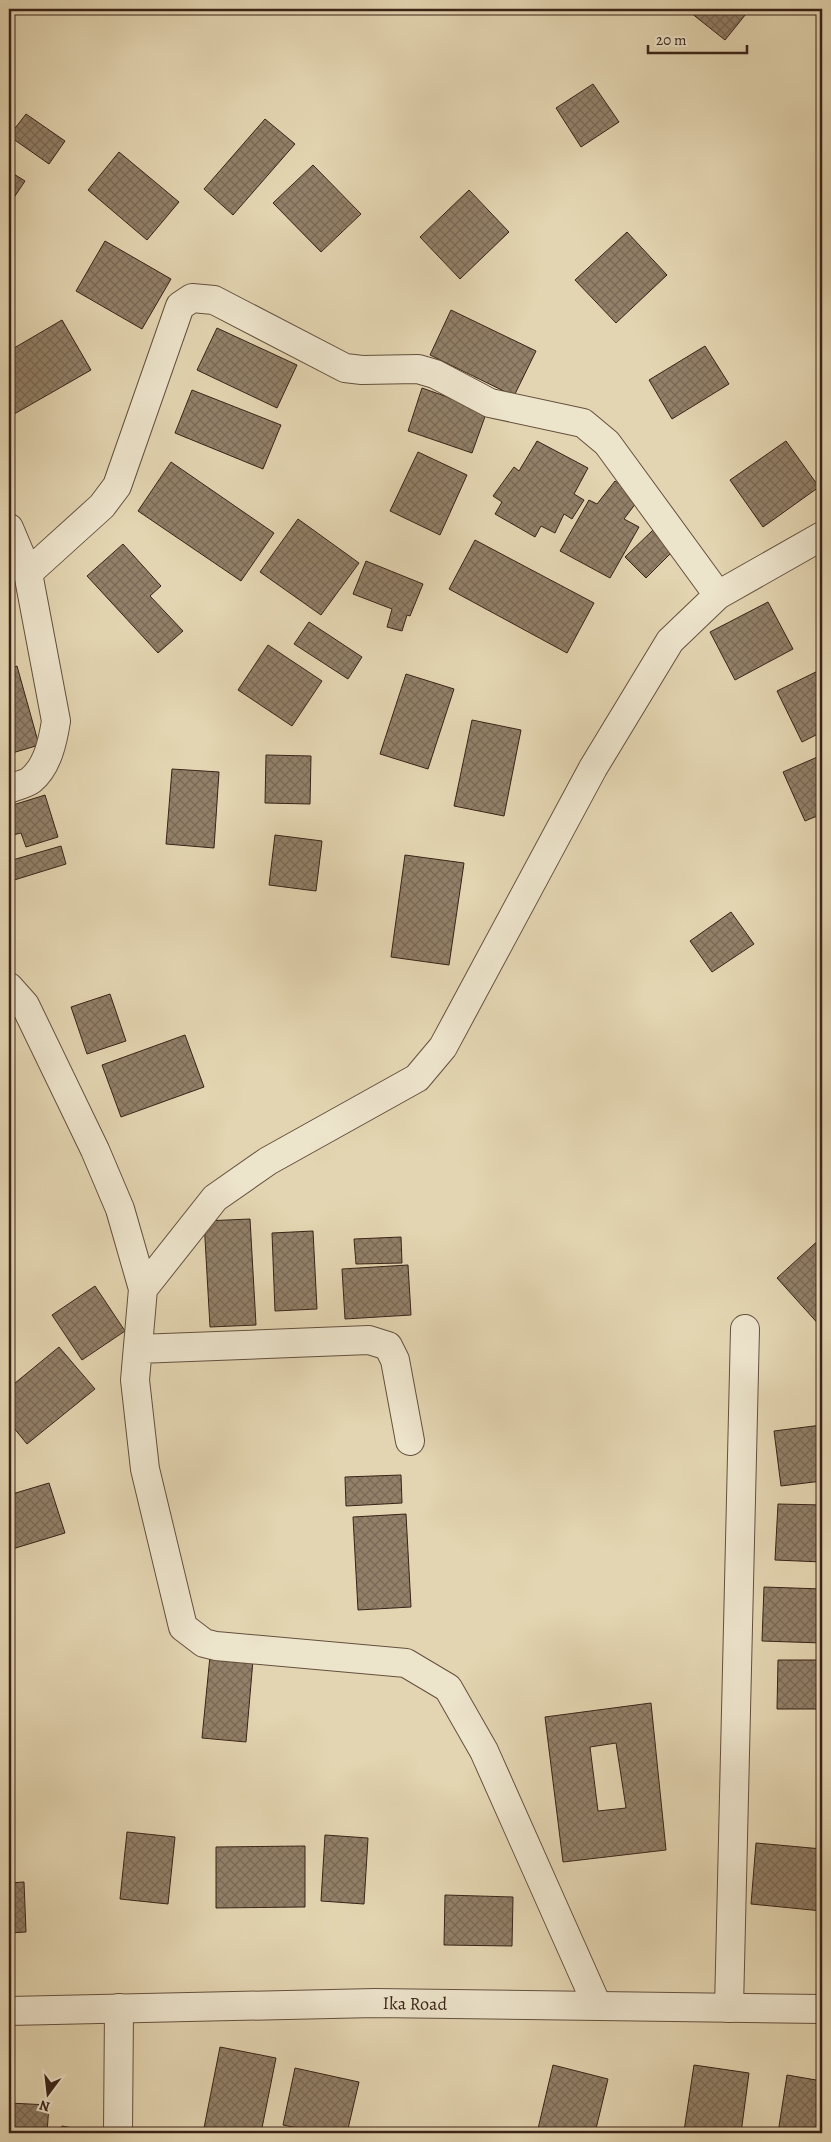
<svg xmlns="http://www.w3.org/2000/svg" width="831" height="2142" font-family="Alegreya,serif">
	<defs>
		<pattern id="building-cross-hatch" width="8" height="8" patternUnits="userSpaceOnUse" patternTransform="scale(1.25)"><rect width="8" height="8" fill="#928068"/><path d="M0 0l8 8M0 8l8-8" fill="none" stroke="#786855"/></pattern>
	</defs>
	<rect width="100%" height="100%" fill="#e3d5b1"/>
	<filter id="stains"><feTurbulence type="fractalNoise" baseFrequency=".004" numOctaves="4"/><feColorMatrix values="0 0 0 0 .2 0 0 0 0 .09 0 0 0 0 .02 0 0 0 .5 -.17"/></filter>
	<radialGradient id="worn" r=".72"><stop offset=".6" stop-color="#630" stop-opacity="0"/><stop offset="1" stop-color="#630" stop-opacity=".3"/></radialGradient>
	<path fill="url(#building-cross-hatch)" stroke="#3a2318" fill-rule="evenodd" d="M686,9H750L725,40Z
		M593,84L619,122L581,147L556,108Z
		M26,114L65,141L49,164L9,136Z
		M265,119L295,144L233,215L204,189Z
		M119,152L179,202L147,240L88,190Z
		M313,165L361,214L321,252L273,203Z
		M9,171L25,181L9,205Z
		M469,190L509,232L460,279L420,237Z
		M627,232L667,275L616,323L575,280Z
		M105,241L171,279L142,329L76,291Z
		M451,310L536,351L514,396L430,355Z
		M62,320L91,370L9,417V351Z
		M217,328L297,365L277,408L197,370Z
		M705,346L729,384L672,419L649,380Z
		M422,388L487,411L472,453L408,431Z
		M192,390L281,425L263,469L175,433Z
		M537,441L588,468L574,494L584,500L572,519L564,514L555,533L541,526L535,537L495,514L502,502L493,496L514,467L519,471Z
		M786,441L819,487L763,527L730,480Z
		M418,452L467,475L440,535L390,511Z
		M171,462L274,533L241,581L138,511Z
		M615,481L639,499L624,519L639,527L610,578L560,551L589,500L597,504Z
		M298,519L359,563L321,615L260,572Z
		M653,530L673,551L646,578L625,557Z
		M475,540L594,603L567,653L449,589Z
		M123,544L161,586L150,596L183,631L158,653L87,576Z
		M366,561L423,584L410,616L407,615L402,631L387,627L392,609L353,594Z
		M768,602L793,649L735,680L710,632Z
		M309,622L362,657L348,679L294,644Z
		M268,645L322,681L292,726L238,690Z
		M17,666L39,745L9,754V669Z
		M822,669V732L802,742L777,691Z
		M406,674L454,689L428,769L380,754Z
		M472,720L521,730L504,816L454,806Z
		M266,755L311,756L310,804L265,803Z
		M822,755V814L805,821L783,772Z
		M172,769L219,772L214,848L166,844Z
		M45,795L58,837L26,847L21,833L9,836V810L14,809L13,805Z
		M275,835L322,841L316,891L269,885Z
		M61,846L66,864L11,881L9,861Z
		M405,855L464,863L449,965L391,957Z
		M731,912L754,944L712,972L690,941Z
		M110,994L126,1041L87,1054L71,1007Z
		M185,1035L204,1087L121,1117L102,1065Z
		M250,1219L256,1325L210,1327L204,1221Z
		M313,1231L317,1309L275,1311L272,1233Z
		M401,1237L402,1263L356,1264L354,1239Z
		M822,1237V1328L777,1278Z
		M408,1265L411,1315L345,1319L342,1269Z
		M95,1286L125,1331L82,1360L52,1315Z
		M59,1347L95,1389L27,1444L9,1422V1388Z
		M822,1425V1481L781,1486L774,1431Z
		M401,1475L402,1503L346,1506L345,1477Z
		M49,1483L65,1533L9,1550V1495Z
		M778,1504L822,1505V1562L775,1560Z
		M406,1514L411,1607L358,1610L353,1517Z
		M764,1587L822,1589V1643L762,1641Z
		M210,1656L253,1660L246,1742L202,1738Z
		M778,1660H822V1709H777Z
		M651,1703L666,1850L563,1862L545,1717ZM616,1743L626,1808L598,1811L590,1747Z
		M127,1832L175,1837L168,1904L120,1899Z
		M325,1835L368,1838L364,1904L321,1901Z
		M756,1843L822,1849V1911L751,1904Z
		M305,1846V1907L216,1908V1847Z
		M24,1882L26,1932L9,1933V1883Z
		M445,1895L513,1897L512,1946L444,1945Z
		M220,2047L276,2058L261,2133H203Z
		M553,2065L608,2079L595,2133H537Z
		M694,2065L749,2073L741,2133L684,2131Z
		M295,2068L359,2082L347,2133H322L283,2125Z
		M787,2075L822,2081V2133H778Z
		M9,2103L49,2105L47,2133H9Z
		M62,2126L99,2133H61Z"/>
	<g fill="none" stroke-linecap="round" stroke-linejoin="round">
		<defs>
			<path id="minor" d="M9,528L28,573L56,721C53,740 48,766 31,780C26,784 15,786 9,789
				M28,573L102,506L117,486L180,306L192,298L214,300L345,368L362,370L418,369L435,374L490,403L583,423L607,443L718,595
				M9,987L25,1005L95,1150L120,1209L143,1289L135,1380L145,1469L183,1627L204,1643L216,1646L406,1663L448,1688L484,1751L597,2005
				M143,1289L215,1198L268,1161L417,1078L443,1047L593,768L670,641L718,595L822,536
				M138,1349L369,1340L388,1346L395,1360L410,1441
				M729,2008L745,1329
				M118,2133L119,2008"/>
			<g id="tertiary">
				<path id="s1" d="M9,2011L375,2003L822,2009"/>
			</g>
		</defs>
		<use href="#minor" stroke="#64503e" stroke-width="30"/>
		<use href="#tertiary" stroke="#64503e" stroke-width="30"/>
		<use href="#minor" stroke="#ede4cc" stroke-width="28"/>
		<use href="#tertiary" stroke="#ede4cc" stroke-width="28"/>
	</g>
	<g text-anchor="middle" stroke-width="5" stroke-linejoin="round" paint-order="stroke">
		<g font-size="18" fill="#3a2318" stroke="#ede4cc">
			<text dy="6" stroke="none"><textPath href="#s1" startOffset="406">Ika Road</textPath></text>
		</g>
	</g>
	<rect width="831" height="2142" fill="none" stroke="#e3d5b1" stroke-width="30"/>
	<rect x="10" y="10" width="811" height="2122" fill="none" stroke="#3a2318" stroke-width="2.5"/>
	<rect x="15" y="15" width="801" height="2112" fill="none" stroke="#3a2318"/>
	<g transform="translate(48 2094) rotate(195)" stroke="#ede4cc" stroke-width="4" paint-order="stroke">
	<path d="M0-4L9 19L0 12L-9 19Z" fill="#3a2318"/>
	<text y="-8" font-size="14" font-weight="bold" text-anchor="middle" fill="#3a2318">N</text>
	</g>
	<path d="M648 45v8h99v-8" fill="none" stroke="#3a2318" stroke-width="2.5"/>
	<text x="656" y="45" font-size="15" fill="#3a2318" stroke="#ede4cc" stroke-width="4" paint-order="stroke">20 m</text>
	<rect width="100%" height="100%" filter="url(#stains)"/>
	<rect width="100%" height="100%" fill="url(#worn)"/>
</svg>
